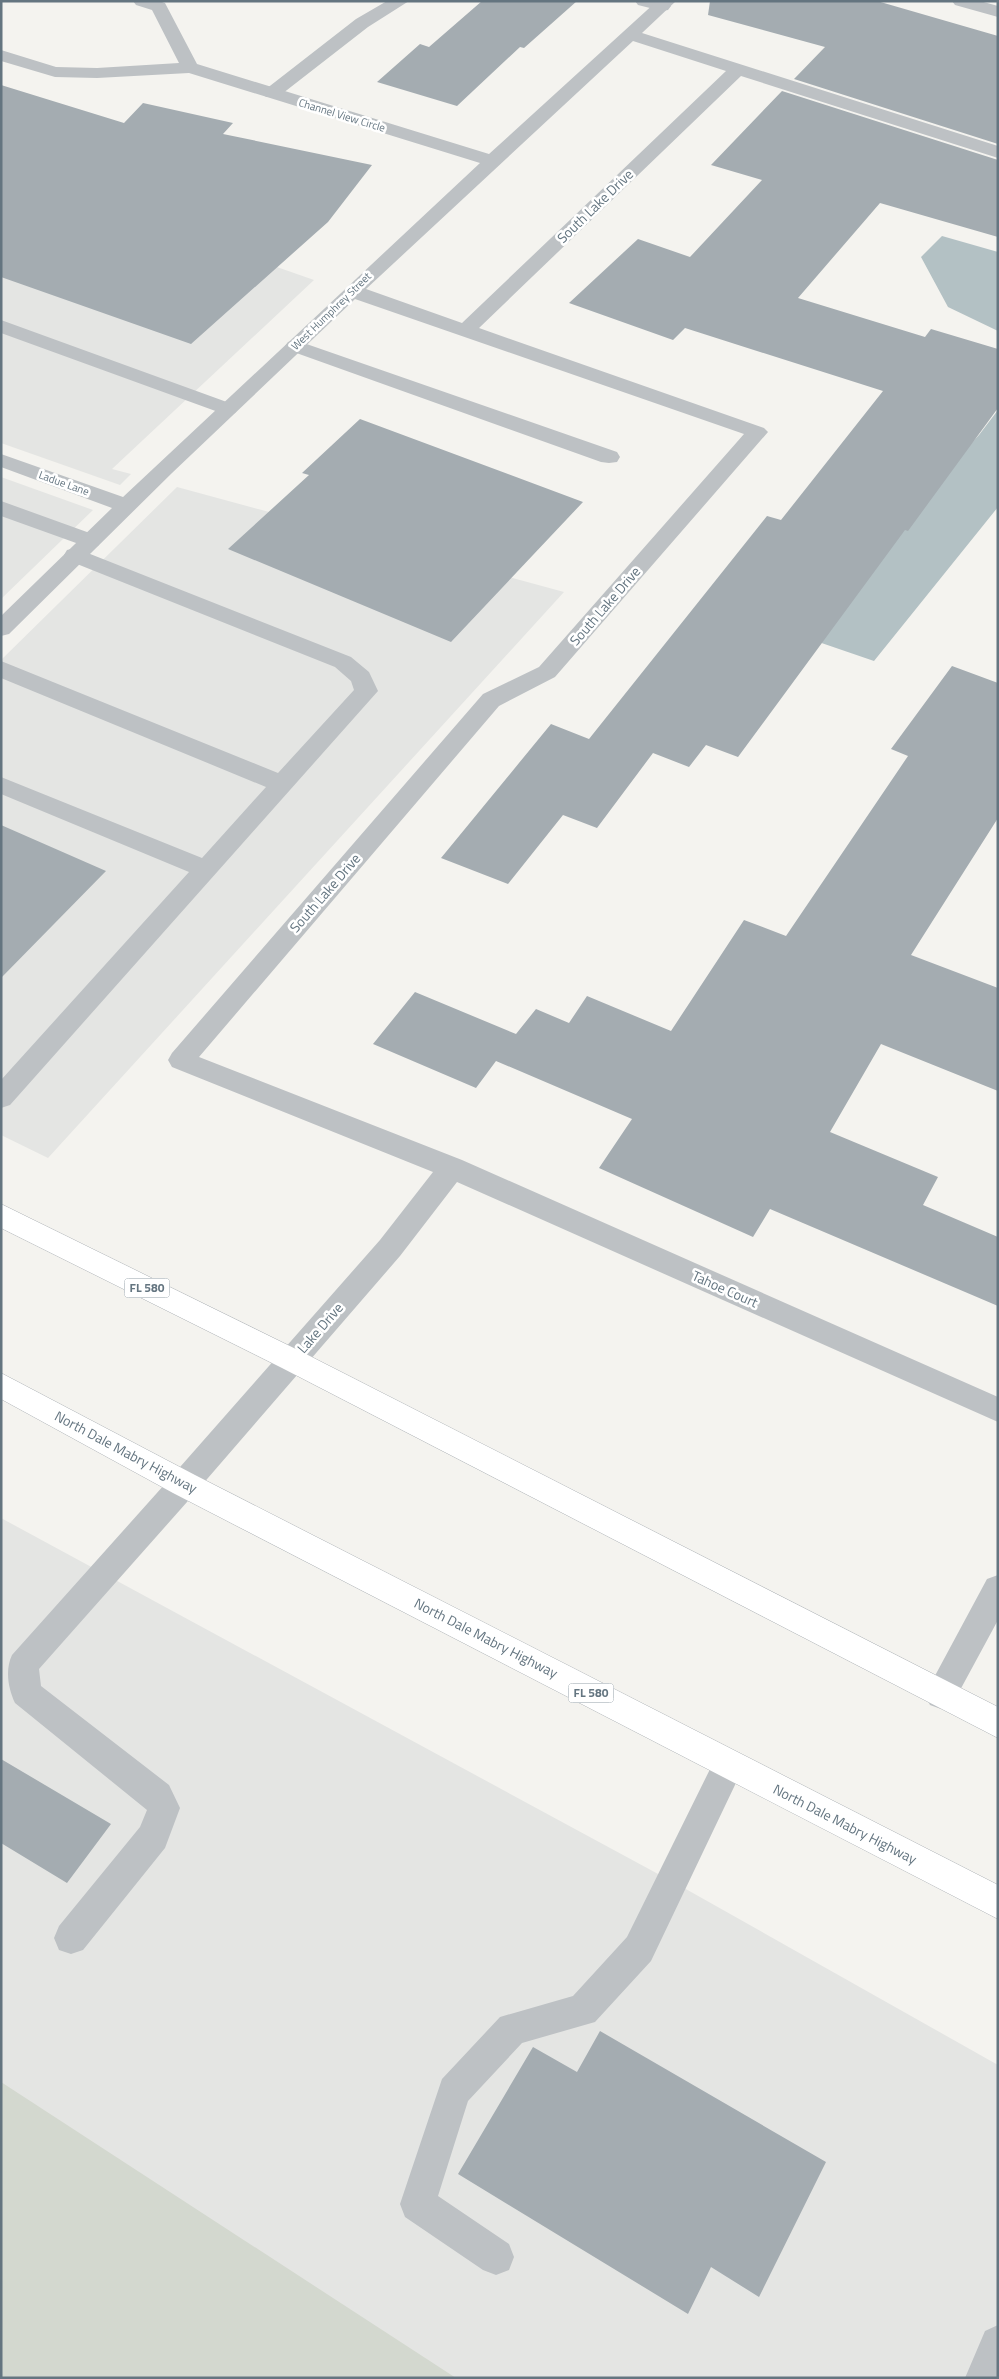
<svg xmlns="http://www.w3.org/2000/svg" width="999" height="2379" font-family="'Titillium Web',sans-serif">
	<rect width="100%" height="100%" fill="#f4f3ef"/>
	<path fill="#e4e5e3" d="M1,170L314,280L112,469L131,474L120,485L1,443Z
		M1,477L93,510L1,599Z
		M177,487L564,592L48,1158L1,1135V660Z
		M1,1518L684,1888L998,2065V2378H431L1,2106Z"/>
	<path fill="#d3d8cf" d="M1,2082L456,2378H1Z"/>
	<path fill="#b3c1c4" d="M942,236L998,252V331L948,307L921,257Z
		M998,410V507L874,661L804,637L879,544L979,435Z"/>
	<path fill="#a4acb1" d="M482,1H577L524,48L520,47L457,106L377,82L420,44L429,47Z
		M710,1H877L998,36V144L794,79L825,47L708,15Z
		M1,85L124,123L143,103L233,123L223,134L372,165L328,222L191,344L1,277Z
		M782,91L998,160V237L880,203L798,298L925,337L931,329L998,349V408L908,531L905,530L738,757L706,745L689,767L653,753L597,828L563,815L508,884L441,858L551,724L589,739L767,516L781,520L883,391L685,328L673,340L569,303L638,239L690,257L762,180L711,165Z
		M360,419L583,502L451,642L228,549L309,475L302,473Z
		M952,666L998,683V818L911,955L998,988V1091L881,1044L830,1132L938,1177L923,1205L998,1237V1306L770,1209L753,1237L599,1168L632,1119L496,1061L476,1088L373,1044L415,992L516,1034L536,1009L569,1023L587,996L671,1031L744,920L786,936L908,756L891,749Z
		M1,825L106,871L1,978Z
		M1,1759L111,1824L67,1883L1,1843Z
		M600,2031L826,2162L759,2297L711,2267L688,2314L458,2174L533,2047L577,2072Z"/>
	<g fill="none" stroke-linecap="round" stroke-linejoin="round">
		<defs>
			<path id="primary" d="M1,1204L302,1352L998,1707V1738L282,1368L1,1228Z
				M1,1373L195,1475L998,1885V1919L173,1493L1,1399Z"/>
		</defs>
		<use href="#primary" stroke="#aeb3b7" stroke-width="1"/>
		<path fill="#bdc1c4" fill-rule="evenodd" d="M387,1H409L368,27L278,97H266L263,93L266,89L356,19Z
			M635,1H664L671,6L668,10L662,11L638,5Z
			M1,320L235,405L238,409L235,413L228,415L221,413L1,333Z
			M295,340L617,452L620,457L617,462L609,463L601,462L288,350L285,346L288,342Z
			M1,501L98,536L101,541L98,546L90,548L1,516Z
			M75,548L351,657L369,672L378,691L10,1105L1,1108V1080L189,872L1,794V777L202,858L266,787L1,678V661L278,773L354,690L351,681L335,667L67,560L64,555L67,550Z
			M184,1471L195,1475L199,1484L195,1493L39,1669L41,1686L169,1785L180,1808L165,1848L83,1950L71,1954L59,1950L54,1938L59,1926L140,1827L147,1810L15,1703C8,1688 5,1670 12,1655L173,1475Z
			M729,1749L740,1753L745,1764L651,1961L595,2022L522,2043L468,2101L438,2196L509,2244L514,2257L509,2270L496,2275L483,2270L405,2217L400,2204L442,2079L500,2017L573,1996L627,1937L718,1753Z
			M998,2325V2378H965L985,2331Z"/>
		<path fill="#bdc1c4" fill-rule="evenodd" d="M133,1H159L165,3L197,64L489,154L657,1H676L642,33L998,146V158L741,76L479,328L764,428L768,432L555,677L499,706L199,1057L462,1160L998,1397V1422L457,1182L400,1256L195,1493L184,1497L173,1493L169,1484L173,1475L380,1240L433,1172L172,1067L168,1060L172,1053L483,694L539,667L744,434L355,299L172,473L9,634L1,636V616L112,508L1,467V454L123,497L480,163L189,73L97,78L55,77L1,61V50L56,67L97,68L179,63L152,10L136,5ZM633,41L726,71L462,323L366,289Z
			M952,1H980L998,6V17L955,5Z
			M998,1575V1620L952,1705L941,1709L930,1705L925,1695L930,1685L987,1579Z"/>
		<use href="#primary" fill="#fff" fill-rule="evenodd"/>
	</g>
	<g text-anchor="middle" stroke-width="5" stroke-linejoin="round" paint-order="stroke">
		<g font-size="11" fill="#647580" stroke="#fff">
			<text transform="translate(342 115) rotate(17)" y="4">Channel View Circle</text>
			<text transform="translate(331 311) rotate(-44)" y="4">West Humphrey Street</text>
			<text transform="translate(64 483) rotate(20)" y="4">Ladue Lane</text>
		</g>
		<g fill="#fff" stroke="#929ea6" stroke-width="1">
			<rect x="124.5" y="1278.5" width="45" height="19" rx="4"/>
			<rect x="568.5" y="1683.5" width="45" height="19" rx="4"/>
		</g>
		<g font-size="12" font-weight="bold" fill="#647580">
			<text x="147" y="1292">FL 580</text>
			<text x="591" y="1697">FL 580</text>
		</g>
		<g font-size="14" fill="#647580" stroke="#fff">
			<text transform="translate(595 206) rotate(-44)" y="5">South Lake Drive</text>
			<text transform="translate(605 606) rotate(-49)" y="5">South Lake Drive</text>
			<text transform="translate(325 893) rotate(-49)" y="5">South Lake Drive</text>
			<text transform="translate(725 1289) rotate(24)" y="5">Tahoe Court</text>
			<text transform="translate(320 1328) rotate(-49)" y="5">Lake Drive</text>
			<text transform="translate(126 1452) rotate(28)" y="5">North Dale Mabry Highway</text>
			<text transform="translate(486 1638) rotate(27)" y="5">North Dale Mabry Highway</text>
			<text transform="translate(845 1824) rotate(27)" y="5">North Dale Mabry Highway</text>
		</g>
	</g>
	<rect width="999" height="2379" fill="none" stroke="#647580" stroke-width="5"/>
</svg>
